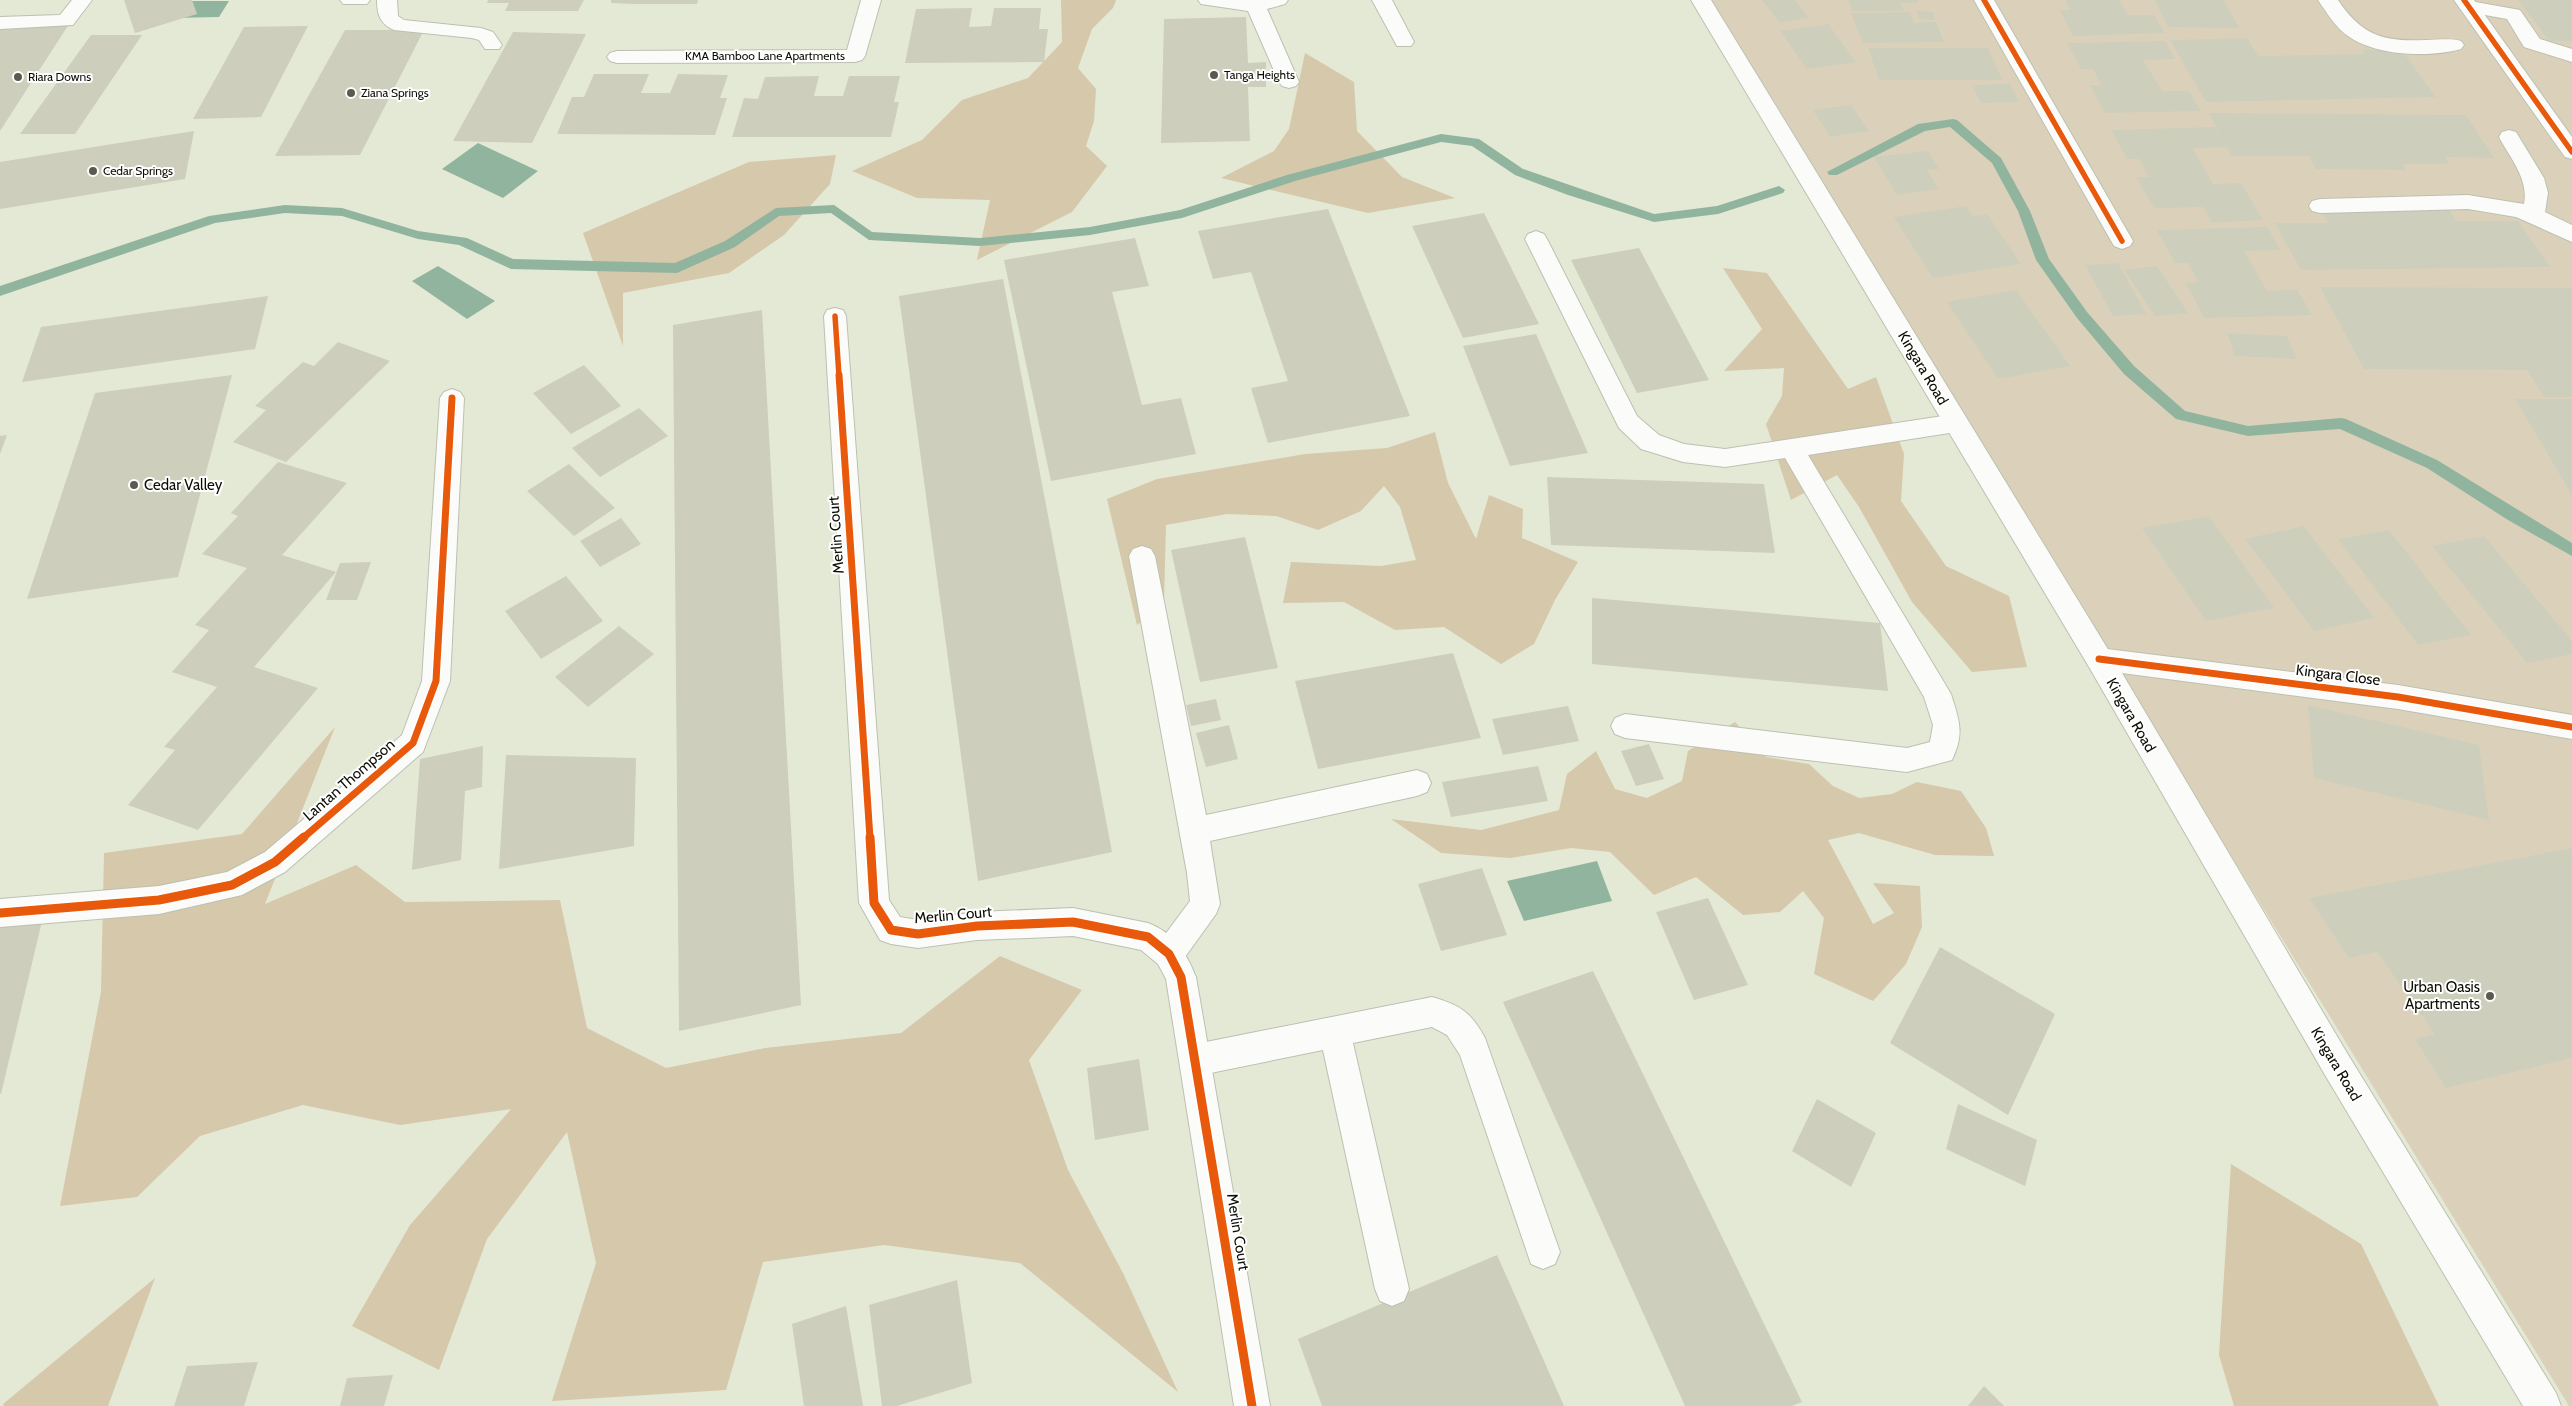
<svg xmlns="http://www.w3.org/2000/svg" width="2572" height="1406" font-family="Cabin,sans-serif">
	<rect width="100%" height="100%" fill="#e4e9d5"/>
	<path fill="#dbd1ba" d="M1707,0H2572V1406H2569C2282,937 1992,470 1707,0Z"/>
	<path fill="#d6c8ab" d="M1061,0H1116L1113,8L1092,29L1078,68L1096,89L1094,121L1086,146L1107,166L1072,212L977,260L990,200L917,198L852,171L922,140L962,100L1028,78L1062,42Z
		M1305,53L1354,82L1357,131L1402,177L1455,198L1368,213L1221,178L1274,151L1289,129Z
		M836,155L830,184L784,235L729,273L623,293V346L583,233L749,162Z
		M1723,268L1767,273L1848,389L1876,377L1904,454L1901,501L1946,566L2009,596L2027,667L1972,672L1912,602L1859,507L1837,475L1791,500L1766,424L1782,396L1784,368L1724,371L1762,329Z
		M1435,432L1448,483L1476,539L1489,495L1523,509L1522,538L1578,562L1555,600L1534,644L1501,664L1444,627L1395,630L1344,602L1283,603L1291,562L1381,566L1416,560L1400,507L1384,486L1361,511L1318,530L1276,516L1227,514L1166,525L1164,603L1137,625L1107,499L1157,479L1305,454L1387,448Z
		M1735,722L1766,757L1809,764L1833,786L1859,798L1892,794L1917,782L1961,791L1986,828L1994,856L1935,855L1859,833L1828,840L1873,924L1894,913L1873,883L1920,886L1922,927L1906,964L1873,1001L1814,974L1824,918L1803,891L1780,912L1743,915L1696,877L1654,895L1610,852L1571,848L1510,858L1441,853L1391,819L1481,830L1559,810L1567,774L1596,751L1615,789L1647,798L1682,781L1688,751Z
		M335,727L265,904L356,865L405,902L560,900L587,1028L666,1068L765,1048L901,1033L1000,956L1082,990L1029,1060L1068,1170L1123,1273L1178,1392L1020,1263L884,1245L763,1262L726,1390L552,1401L596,1263L567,1132L487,1239L439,1370L352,1326L410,1225L511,1109L400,1125L303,1105L200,1136L137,1197L60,1206L101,992L104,853L242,834Z
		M2231,1164L2361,1244L2439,1406H2234L2219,1355Z
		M155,1278L108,1406H4L3,1404Z"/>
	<path fill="#91b49f" d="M183,1H229L219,17L172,18Z
		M478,143L538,171L503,198L442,169Z
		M438,266L495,301L467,319L412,281Z
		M1597,861L1612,901L1524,921L1507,881Z"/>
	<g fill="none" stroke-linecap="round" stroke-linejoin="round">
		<path fill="#91b49f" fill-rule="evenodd" d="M1953,119L1957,120L2001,158L2030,211L2049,259L2087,312L2134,366L2185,411L2248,426L2341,418L2346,419L2437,460L2572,543V556L2508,520L2427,468L2340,429L2248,436L2176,419L2124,374L2077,318L2036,260L2018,211L1992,163L1950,127L1925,131L1837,175H1829L1827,172L1918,124Z
			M1441,134L1479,139L1523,169L1654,214L1717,206L1779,186L1785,190L1783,193L1718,214L1654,222L1568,195L1515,175L1472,146L1441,142L1295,181L1182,218L1090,235L980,246L869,240L831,213L779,216L735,247L677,273L511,269L459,245L418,239L342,216L285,213L215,223L0,296V286L209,216L285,205L342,208L418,231L467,238L513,259L675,263L725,241L776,208L834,205L872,232L980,238L1090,227L1180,210L1287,175Z"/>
	</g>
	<path fill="#cdcebc" d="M124,0H192L197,14L135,33Z
		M488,0H584L578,11H505L509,3H487Z
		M611,0H698L697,4H635L611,3Z
		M1762,0H1795L1809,18L1780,23Z
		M1848,0H1917L1918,3H1900L1904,11H1852Z
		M2065,0H2119L2128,15H2154L2165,33L2073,36L2060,10H2071Z
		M2155,0H2224L2239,28L2168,27Z
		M2518,0H2572V41H2549Z
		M972,8L969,27L991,26L994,8H1041L1039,29H1048L1044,62L905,63L916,9Z
		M1917,11L1933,12L1935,20L1919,19Z
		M1910,12L1914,23L1936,22L1944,42L1863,43L1851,13Z
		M1246,17L1248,63L1266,62V87H1248L1250,141L1161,143L1164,19Z
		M71,21L0,131V23Z
		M1828,24L1856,62L1807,69L1780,31Z
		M308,26L261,117L193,119L244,27Z
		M345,30H424L360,155L275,156Z
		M513,32L586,34L532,143L453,141Z
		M91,35H142L75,134H20Z
		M2247,38L2258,56L2365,54L2362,50L2401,49L2436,97L2206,102L2170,40Z
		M2165,41L2176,59L2143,60L2162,91H2189L2201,111L2105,113L2090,85H2101L2093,69H2081L2067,43Z
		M1868,48H1988L2002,80H1879Z
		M594,74H649L641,93H670L678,74L728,75L720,98H727L715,135L557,134L572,97H584Z
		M819,76L814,96H843L849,76H900L894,102H899L891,137H732L744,98L758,99L765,77Z
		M2010,84L2019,102L1981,103L1972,85Z
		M1851,105L1869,131L1830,137L1813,110Z
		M2209,113L2466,115L2494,158L2445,157L2449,164H2403L2406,170L2316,169L2309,156H2231L2227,147L2192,148L2213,184L2241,183L2263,220L2212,223L2203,207L2154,208L2136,177H2149L2139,159H2127L2111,130L2215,127L2222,139Z
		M194,131L185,179L0,209V162Z
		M1928,151L1939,169L1927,170L1939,189L1897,195L1874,157Z
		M1967,206L1973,216L1987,214L2021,264L1933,278L1894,217Z
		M1328,209L1410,416L1268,443L1251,388L1288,381L1251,272L1213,279L1198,231Z
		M2449,210L2456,221H2518L2550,267L2301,270L2275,223H2328L2321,211Z
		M1484,213L1539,324L1463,338L1412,226Z
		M2267,227L2281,250L2244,251L2267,291L2297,289L2312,315L2204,318L2186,283L2199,282L2188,263H2175L2157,230Z
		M1135,238L1149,286L1112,292L1142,405L1181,398L1196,454L1051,481L1004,260Z
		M1639,248L1709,380L1637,393L1571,260Z
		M2118,263L2146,314L2113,316L2085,265Z
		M2157,266L2188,313L2155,316L2124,270Z
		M1003,279L1112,852L978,881L899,296Z
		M2320,287L2572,288V397H2544L2527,370L2364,369Z
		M2016,290L2070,366L1998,379L1947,302Z
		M268,296L255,349L22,382L41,327Z
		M762,310L801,1005L679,1031L673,325Z
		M2227,333L2287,336L2296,359L2235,356Z
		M1536,334L1588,453L1510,466L1463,346Z
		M338,342L390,361L286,462L233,442L266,410L255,406L303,362L314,366Z
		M584,365L621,406L571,434L533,393Z
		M232,375L178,577L27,599L95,393Z
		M2515,399H2572V495Z
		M639,408L668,436L600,477L572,448Z
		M7,435L0,454V436Z
		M278,462L347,483L282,555L336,572L254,667L318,688L198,830L128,805L175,750L164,747L217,687L172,672L209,630L195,625L247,568L202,554L238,516L231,513Z
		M569,464L615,508L574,536L527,491Z
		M1547,477L1764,484L1775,553L1551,545Z
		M2209,516L2274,608L2206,621L2142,528Z
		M621,518L641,544L600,567L580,541Z
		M2304,526L2374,618L2314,631L2245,539Z
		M2389,530L2471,635L2418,645L2338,539Z
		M2484,536L2572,641V654L2527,663L2432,546Z
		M1245,537L1278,668L1200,682L1171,550Z
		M371,562L357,600H326L340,563Z
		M566,576L603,621L541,659L505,611Z
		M1592,598L1880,623L1888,691L1592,664Z
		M619,626L654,654L588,707L555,677Z
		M1453,653L1481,738L1318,769L1295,681Z
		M1216,699L1221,720L1191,726L1186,705Z
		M2308,705L2479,745L2489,820L2314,778Z
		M1568,706L1579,741L1503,755L1492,719Z
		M1229,725L1238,759L1206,767L1196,733Z
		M1649,744L1664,779L1636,786L1621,751Z
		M483,746L482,787L465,791L461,860L412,870L420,759Z
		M506,755L636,758L634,846L499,869Z
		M1538,766L1548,801L1451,817L1442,782Z
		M2572,848V1058L2446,1088L2415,1039L2435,1034L2377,952L2349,958L2309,898Z
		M1482,868L1507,935L1441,951L1418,884Z
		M1708,898L1748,985L1694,1000L1656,912Z
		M43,917L1,1094H0V925Z
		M1940,947L2055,1014L2008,1115L1890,1043Z
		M1593,971L1802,1402L1792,1406H1685L1503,1002Z
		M1139,1059L1149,1130L1095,1140L1087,1068Z
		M1817,1099L1876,1133L1851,1187L1792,1151Z
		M1958,1104L2037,1140L2025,1186L1946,1149Z
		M1497,1255L1564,1406H1322L1298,1339Z
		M957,1280L972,1383L897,1406H882L869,1305Z
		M846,1306L863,1406H804L792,1324Z
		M258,1362L244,1406H174L187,1366Z
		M393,1375L384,1406H340L347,1378Z
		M1984,1386L2004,1406H1968Z"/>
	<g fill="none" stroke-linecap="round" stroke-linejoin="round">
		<defs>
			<path id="lane" d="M72,0H92L73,25L0,29V17L60,15Z
				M340,0H370L367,4H343Z
				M377,0H397L398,16L404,20L481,28L493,32L502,45L499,49H485L479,40L472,38L394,30C380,24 377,14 377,0Z
				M861,0H881L865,56L862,60L855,62L617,63L610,61L607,57L610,53L617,51L847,50Z
				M2318,0H2338C2362,36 2384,42 2426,40C2438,40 2450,38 2461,41L2464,45L2461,49C2428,58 2376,56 2348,36C2335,27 2327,13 2318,0Z
				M2470,1L2520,10L2540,39L2572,49V62L2524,47L2507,19L2463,11L2460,7L2463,3Z
				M2509,130L2516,132L2544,178L2548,193L2545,212L2572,225V242L2516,217L2468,209L2320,213L2312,211L2309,206L2312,201L2320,199L2468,195L2524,204C2529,179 2510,158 2499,137L2502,132Z
				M1536,231L1544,234L1547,239L1637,416L1659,435L1684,444L1725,449L1956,414L1965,417L1968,423L1965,429L1956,432L1808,455L1951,694C1959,720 1965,733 1952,760L1907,772L1625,738L1615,734L1611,726L1615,718L1625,714L1907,748L1930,742L1933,725L1924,697L1785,458L1725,467L1683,462L1641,449L1619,428L1525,239L1528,234Z
				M1142,546L1151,549L1155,556L1206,815L1417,770L1427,774L1431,783L1427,792L1417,796L1210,841L1220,904L1216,914L1180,964L1169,968L1158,964L1154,954L1158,944L1190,901L1187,873L1129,556L1133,549Z
				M1432,997C1460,1005 1471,1012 1485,1038L1560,1252L1555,1264L1543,1269L1531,1264L1460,1055L1447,1035L1432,1027L1353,1043L1409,1289L1404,1301L1392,1306L1380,1301L1375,1289L1323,1050L1196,1076L1185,1071L1180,1060L1185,1049L1196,1044Z"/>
			<path id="street" d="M1198,0H1288L1285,4L1267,9L1299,82L1296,86L1289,88L1282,86L1279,82L1248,11L1201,4Z
				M1372,0H1392L1414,42L1411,46H1397Z
				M1974,0H1994L2133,241L2130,246L2122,249L2114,246Z
				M2454,0H2474L2572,137V159L2565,157Z
				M835,308L843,310L846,316L889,900L900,917L918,920L977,912L1073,908L1148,923C1174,933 1186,952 1196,977L1270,1406H1234L1166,979L1158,964L1141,950L1073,936L977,940L918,948L891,944L880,940L859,903L824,316L827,310Z
				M452,389L460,392L464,398L450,681L423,752L285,872L242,895L159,914L0,927V899L159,886L227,872L265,852L402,735L422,681L440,398L444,392Z
				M2099,648L2398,685L2572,715V739L2398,709L2099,670L2089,667L2086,659L2089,651Z"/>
			<path id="secondary" d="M1691,0H1711L2109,651L2347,1053L2556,1393L2561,1406H2523L2325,1075L2089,667Z"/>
		</defs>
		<use href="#lane" stroke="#bcc0b1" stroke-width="2"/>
		<use href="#street" stroke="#bcc0b1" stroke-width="2"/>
		<use href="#secondary" stroke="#bcc0b1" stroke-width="2"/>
		<use href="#lane" fill="#fbfcf9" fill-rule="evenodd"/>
		<use href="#street" fill="#fbfcf9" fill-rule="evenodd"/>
		<use href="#secondary" fill="#fbfcf9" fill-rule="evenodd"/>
		<defs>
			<path id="cycleway-far2" d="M1984,0L2122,241
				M2464,0L2572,152
				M835,316L839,376"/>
			<path id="cycleway-far1" d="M839,375L870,838
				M2099,659L2398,697L2572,727
				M303,838L413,743L436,681L452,398"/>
			<path id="cycleway" d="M870,837L874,903L891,930L918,934L977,926L1073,922L1148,937L1169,954L1181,977L1252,1406
				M0,913L159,900L232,885L275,862L304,837"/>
		</defs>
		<use href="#cycleway-far2" stroke="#fff" stroke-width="8"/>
		<use href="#cycleway-far1" stroke="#fff" stroke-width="10"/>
		<use href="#cycleway" stroke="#fff" stroke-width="12"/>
		<use href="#cycleway-far2" stroke="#e8590c" stroke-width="5.5"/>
		<use href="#cycleway-far1" stroke="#e8590c" stroke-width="7"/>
		<use href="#cycleway" stroke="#e8590c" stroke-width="9"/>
	</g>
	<g fill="#585b4d" stroke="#fff" stroke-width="2">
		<circle cx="1214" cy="75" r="5"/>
		<circle cx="18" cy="77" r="5"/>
		<circle cx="351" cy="93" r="5"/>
		<circle cx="93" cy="171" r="5"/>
		<circle cx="134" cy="485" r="5"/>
		<circle cx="2490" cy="996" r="5"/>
	</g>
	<g text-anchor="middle" stroke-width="4" stroke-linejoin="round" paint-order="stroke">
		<g font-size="12" fill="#0c0e04" stroke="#fff">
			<text x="765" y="60">KMA Bamboo Lane Apartments</text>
		</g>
		<g font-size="12" fill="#0c0e04" stroke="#fff" text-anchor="start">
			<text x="1224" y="79">Tanga Heights</text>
			<text x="28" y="81">Riara Downs</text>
			<text x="361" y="97">Ziana Springs</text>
			<text x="103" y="175">Cedar Springs</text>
		</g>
		<g font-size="15" fill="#0c0e04" stroke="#fff">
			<text transform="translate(1923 368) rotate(59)" y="5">Kingara Road</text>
			<text transform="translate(836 535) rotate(-94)" y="5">Merlin Court</text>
			<text transform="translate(2338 675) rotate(7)" y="5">Kingara Close</text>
			<text transform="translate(2131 715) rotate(60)" y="5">Kingara Road</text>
			<text transform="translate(349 780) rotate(-41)" y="5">Lantan Thompson</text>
			<text transform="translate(953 915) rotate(-5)" y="5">Merlin Court</text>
			<text transform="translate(2336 1064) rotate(59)" y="5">Kingara Road</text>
			<text transform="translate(1238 1232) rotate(81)" y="5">Merlin Court</text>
		</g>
		<g font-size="15" fill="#0c0e04" stroke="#fff" text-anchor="start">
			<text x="144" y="490">Cedar Valley</text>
			<text x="2480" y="992" text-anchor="end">Urban Oasis<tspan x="2480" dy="17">Apartments</tspan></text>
		</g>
	</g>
</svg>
